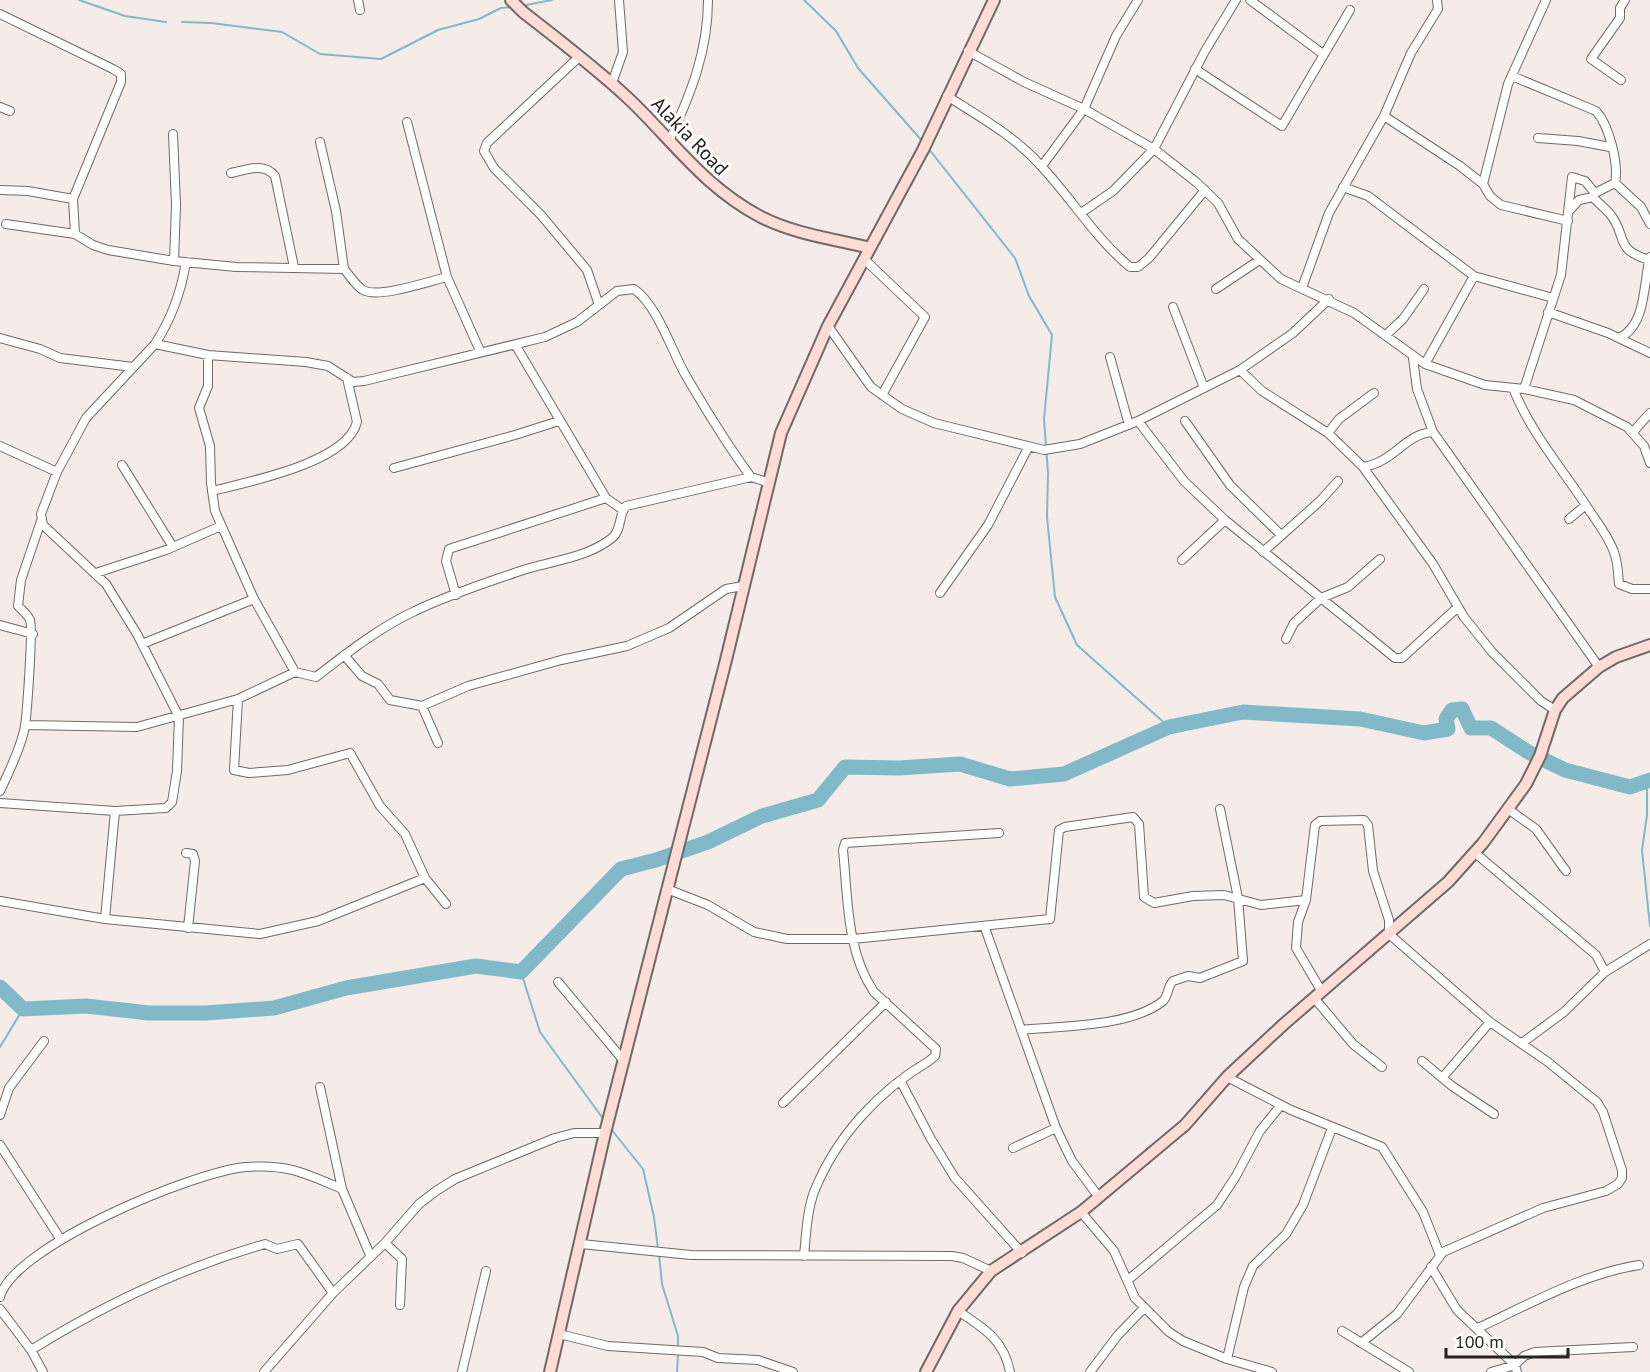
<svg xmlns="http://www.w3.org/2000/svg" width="1650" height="1372" font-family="'PT Sans',sans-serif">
	<rect width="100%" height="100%" fill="#f5ece9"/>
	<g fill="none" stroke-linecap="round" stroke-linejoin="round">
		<path stroke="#82b9c9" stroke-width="2" d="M79,0L125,16L166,22
			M804,0L836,31L858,68L923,142
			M521,6L552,0
			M182,22L211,23L282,32L320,54L381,59L438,30L479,19L501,8L513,7
			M928,148L1015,258L1029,296L1052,335L1044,419L1048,473L1047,517L1055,597L1077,645L1169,727
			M1647,781V815L1642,850L1650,926
			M521,972L540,1032L604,1120
			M0,1047L23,1009
			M611,1129L643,1169L654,1217L658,1249
			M659,1254L662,1284L678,1336V1348
			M677,1372L678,1354"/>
		<path stroke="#82b9c9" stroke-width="15" d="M0,987L23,1009L86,1006L149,1013H206L274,1008L346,988L476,966L521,972L621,869L656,860L708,842L762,816L818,800L845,767L899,768L960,764L1010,779L1064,774L1169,727L1243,712L1360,719L1424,733L1448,729L1446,719L1452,710L1462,709L1471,728H1491L1528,752L1565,770L1630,787L1650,780"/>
		<defs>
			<path id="street" d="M358,0L360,10
				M1250,0L1323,54
				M0,14L113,69L121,74V82L73,199L28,191L0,190
				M968,51L1024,82L1084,109L1154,149L1196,182L1218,203L1238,239L1281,279L1354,313L1425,364L1485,385L1524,389L1574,400L1627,427L1644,446L1650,463
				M579,57L487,143L484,151L494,168L541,215L587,270L598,302
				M1195,69L1282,126L1350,10
				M1512,76L1596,111C1609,125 1619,164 1615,183
				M1621,80L1591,59L1620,18V8L1625,0
				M612,83L623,52L619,0
				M947,96C980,117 1016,137 1042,167C1072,199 1095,238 1130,267H1138L1149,258L1205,190
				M0,107L10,111
				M1384,116L1460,166L1483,184L1490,196L1501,205L1568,221
				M407,122L447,277L480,351
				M173,134L176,205L174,261
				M1538,138L1578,141L1610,147
				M670,139C691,93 708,51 708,0
				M320,142L336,211L344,269
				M1042,166L1084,109L1116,36L1138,0
				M231,173C246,170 264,162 275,176L294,267
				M1615,183L1641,207L1650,224
				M1483,184L1508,84L1546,0
				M1343,187L1368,196L1474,276L1553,298
				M73,199L75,234
				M1568,212L1579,200L1593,197C1598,203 1605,208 1610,214C1628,236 1613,249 1649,260
				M1081,213L1113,191L1154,149L1205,51L1236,0
				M6,224L75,234L93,245L108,250L174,261L236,267L344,269C350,276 356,286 363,290C378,299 430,281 447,277
				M864,259L925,317L882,395
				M1302,288L1329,213L1384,116L1411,53L1438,9L1437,0
				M1216,289L1258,261
				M1173,307L1204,388
				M1548,312L1608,333L1650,353
				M828,326L871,387L902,409L934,423L1044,450L1080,444L1138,421L1240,370L1293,333L1329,299
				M1386,335L1403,319L1424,289
				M0,338L40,349L60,358L133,367
				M1619,338C1647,325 1643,283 1650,257
				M155,344L208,355L306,362L328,366L353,382L364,381L545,337L577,322L617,291L634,289C658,306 671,350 686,376C706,410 727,445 751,477
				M516,346L606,498L623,510
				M208,355V386L199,408L210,446L211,483L215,511L254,599L295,672
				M1110,357L1129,425
				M1413,358L1417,389L1433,432L1599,667
				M1425,364L1474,276
				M1240,370L1262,391L1328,433L1363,467L1433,564L1464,617L1492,652L1541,701L1555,710
				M1513,388C1531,434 1565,472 1591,513C1600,526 1609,538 1614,552C1618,562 1618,574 1619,584L1632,589H1650
				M1524,389L1561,275L1572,177L1585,181L1595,193L1615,183
				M1138,421L1184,481L1225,520L1395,658H1402L1458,607
				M1185,421L1230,485L1281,535
				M1633,432L1650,413
				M1328,433L1339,419L1374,393
				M0,446L57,472L41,514L43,525L106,584L137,634L179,717L177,771L172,802L166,808L115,811L0,803
				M122,465L173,547
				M1363,467C1395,462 1404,434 1433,432
				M394,468L515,435L559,421
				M57,472L86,418L155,344C172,318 181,293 186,262
				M212,491C247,482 347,463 357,422L347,378
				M1569,519L1586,505
				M1263,552L1320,501L1338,481
				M1182,560L1225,520
				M96,573L166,550L221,526
				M940,593L988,525L1028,448
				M456,595L446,561L449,549L606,498
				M0,625L33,634
				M1286,639L1294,623L1321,598L1348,587L1380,559
				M142,644L254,599
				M344,655L362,676L378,684L390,700L422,706L468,686L561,660L627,646L669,628L726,589L743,586
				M238,699L234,770L249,773L288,770L350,753L380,806L405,834L425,878L446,904
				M422,706L438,743
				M25,725L137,727L238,699L295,672L316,677C347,653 380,627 415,611C448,595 483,584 517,572C548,561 586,559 612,538C622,530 618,516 626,506L751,477L767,482
				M0,791C9,772 19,752 24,731C27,720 33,627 30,620C28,615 22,610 18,606L21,580L41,521
				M1508,809L1536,829L1566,871
				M1474,852L1596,955L1605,972
				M186,853L193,854L195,861L188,928
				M667,889L708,905L754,932L787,939H853L1050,919L1059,830L1065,827L1133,817L1139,824L1144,897L1154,903L1193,896L1224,895L1261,905L1306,900
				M0,901L105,919L260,934L318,921L425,878
				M105,919L115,811
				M985,928L1056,1128L1072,1161L1098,1196
				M558,982L624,1061
				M1322,992L1296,948L1298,922L1306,900L1315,825L1320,821L1364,820L1368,825L1373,871L1389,920V934L1490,1022L1548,1062L1597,1102L1603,1112L1622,1170V1178L1618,1184L1606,1191L1543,1208L1443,1252L1397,1314L1361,1343
				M1315,999L1353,1044L1382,1067
				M1021,1030C1061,1026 1131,1027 1163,1001C1169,995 1167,987 1173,981L1188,976L1200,978L1243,961L1238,898L1220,809
				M1522,1043L1564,1012L1605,972L1650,944
				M1422,1061L1452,1086L1494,1114
				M1227,1077L1291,1110L1382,1147L1423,1212L1440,1255
				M1443,1077L1490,1022
				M901,1082L931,1139L955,1178L1022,1253
				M320,1087L342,1189L370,1255
				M783,1103L886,1002
				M0,1115L9,1088L44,1041
				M0,1145L61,1240
				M1013,1148L1056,1128
				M1081,1212L1114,1251L1135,1298L1169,1332L1183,1341L1227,1359L1272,1372
				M385,1243L402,1259L400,1305
				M581,1244L691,1255L952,1256L963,1258L991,1271
				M804,1256C806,1235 807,1211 814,1192C836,1137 878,1091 929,1061L935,1056L936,1049L874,992C846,951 848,897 843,850L845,843L999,833
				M1431,1267L1457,1310L1515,1365L1517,1372
				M1128,1280L1217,1205L1236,1176L1260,1131L1281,1105
				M0,1297C13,1246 196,1171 246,1167C288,1164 305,1173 342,1189
				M0,1309L31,1350L43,1372
				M958,1311C984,1328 1004,1340 1010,1372
				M1478,1328C1530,1304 1582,1274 1639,1265
				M1342,1331L1409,1372
				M559,1334L608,1346L703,1352L718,1358L758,1360L793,1372
				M31,1350C102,1306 184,1267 265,1244L277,1249L298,1244L333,1293
				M1227,1359L1244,1287L1253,1266L1286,1234L1303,1205L1332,1128
				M264,1372L333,1293L385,1243L419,1204L436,1191L455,1179L555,1138L574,1133H605
				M462,1372L486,1271
				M1090,1372L1118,1335L1144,1308
				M1491,1372L1515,1365L1524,1356L1535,1352L1633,1347"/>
			<path id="secondary" d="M511,0L523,12C559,40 596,68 629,99C674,142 704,187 761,217C794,234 834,239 870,248
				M550,1372L605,1133L726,660L781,433L828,326L923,150L994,0
				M926,1372L958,1311L991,1271L1081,1212L1185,1125L1227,1077L1284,1024L1448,882L1483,843L1526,784L1540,756L1555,710L1563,698L1599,667L1616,657L1650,645"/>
		</defs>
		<use href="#street" stroke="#716967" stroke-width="10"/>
		<use href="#secondary" stroke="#716967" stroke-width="14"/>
		<use href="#street" stroke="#fff" stroke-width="8"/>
		<use href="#secondary" stroke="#fddcd6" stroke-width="10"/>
	</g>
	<g text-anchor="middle" stroke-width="6" stroke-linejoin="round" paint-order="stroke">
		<g font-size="20" fill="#252221" stroke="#fff">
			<text transform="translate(690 136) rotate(46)" y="7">Alakia Road</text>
		</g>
	</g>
	<path d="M1446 1348v9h122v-9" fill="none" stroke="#252221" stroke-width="3"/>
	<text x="1455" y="1348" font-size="18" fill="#252221" stroke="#ffffff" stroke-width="4.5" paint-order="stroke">100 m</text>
</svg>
